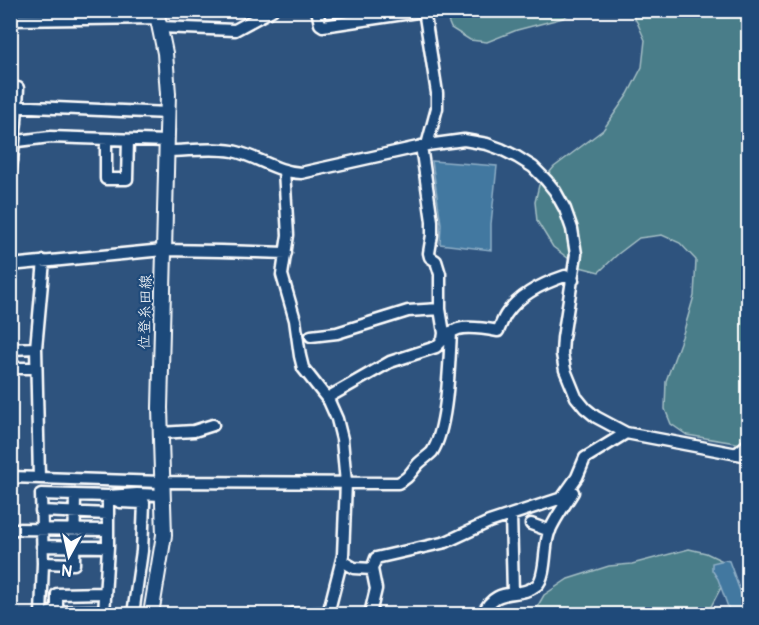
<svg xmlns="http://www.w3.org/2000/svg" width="759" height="625" font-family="Pangolin,'Klee One',sans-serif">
	<rect width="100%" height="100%" fill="#2e537e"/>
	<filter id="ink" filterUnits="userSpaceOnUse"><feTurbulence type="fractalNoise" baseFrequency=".0167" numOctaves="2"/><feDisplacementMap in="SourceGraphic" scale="12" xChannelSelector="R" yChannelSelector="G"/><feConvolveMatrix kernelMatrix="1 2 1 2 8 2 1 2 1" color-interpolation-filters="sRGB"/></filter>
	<g filter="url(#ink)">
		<path fill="#4a7d89" stroke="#a4bec4" stroke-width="1.5" d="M444,11H573L563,18L517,30L487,42L470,40L451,28Z
			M630,11H748V445L687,435L671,424L665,409L666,381L682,337L694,296L696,260L680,243L662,235L639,238L618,254L599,272L580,267L553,247L537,221L535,202L539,185L554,167L603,130L628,94L642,67L645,40L637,22Z
			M689,549L706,553L725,562L727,576L707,614H533L544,595L568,579L609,566L632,564Z"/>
		<path fill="#4378a0" stroke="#8eaec6" stroke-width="1.5" d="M432,161L497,166L491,224V250L440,244L441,224Z
			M725,560L729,561L740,591L746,614H729V610L718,579L712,570V563Z"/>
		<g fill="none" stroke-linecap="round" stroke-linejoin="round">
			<defs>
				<path id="minor" d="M317,10L320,24L323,26L424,11
					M424,10L437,93V108L427,145
					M10,20L158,18
					M160,27L235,30L272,10
					M10,106L168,113
					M16,122L18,88
					M106,139V179H127L128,140
					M10,142L50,137L167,141
					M421,146L432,221V235L429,253L430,257L436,261L440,274V309L444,333C451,333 453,331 458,329C469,326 487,329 498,331C501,325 503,318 507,313C520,294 544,283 565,276L573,280
					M166,151C188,151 212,147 233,151C257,156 276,172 301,173L427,145L464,140L487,144L501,149L517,157L533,167L546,180L555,191L565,209L572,229L576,254L563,338L562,354L565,370L576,397L585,408L596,417L626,433L748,456
					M284,171L288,235L282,275L295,320L300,356L303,368L329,401L337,419L342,439L346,483L343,555L328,614
					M10,176L12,161
					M10,265L163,250L221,251L286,253
					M311,336L337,333L408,311L440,309
					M36,348L39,478
					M10,349L36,348L44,261
					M10,368H36
					M327,398L390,362L436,347L443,340L444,333
					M160,433L194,431L213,425
					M736,454L748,444
					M10,477L162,482L398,483C409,478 410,473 418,464C422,460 428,456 432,452C448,428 449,363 451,333
					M41,511L108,514
					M511,515L513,593
					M531,524L550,531
					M10,529L108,530
					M42,546L108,547
					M342,561L354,568L372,569
					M43,563L74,564L75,495
					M50,612L104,611
					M57,612V594L105,593
					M41,614L43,563L41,494L108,496L120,502L144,503L142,551L133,614
					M104,614L108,547V496L137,494L162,495
					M292,614L329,613
					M370,614L376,589L372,569L376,558L446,542L489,522L562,498L577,477L585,458L626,433
					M483,614C496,584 519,600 537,585C546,577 544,549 548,536C551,523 566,504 573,492"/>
				<path id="major" d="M151,614L164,535L160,408L168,94L165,53L156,10"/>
			</defs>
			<use href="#minor" stroke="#fff" stroke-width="15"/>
			<use href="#major" stroke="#fff" stroke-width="18"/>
			<use href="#minor" stroke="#1f4a7a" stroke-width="10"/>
			<use href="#major" stroke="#1f4a7a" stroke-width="14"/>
			<defs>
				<path id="minor-bridge" d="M12,161L16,122"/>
			</defs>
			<use href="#minor-bridge" stroke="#fff" stroke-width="15" stroke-linecap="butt"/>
			<use href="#minor-bridge" stroke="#1f4a7a" stroke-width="10"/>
		</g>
	</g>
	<g text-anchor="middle" stroke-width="4.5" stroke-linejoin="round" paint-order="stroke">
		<g font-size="15" fill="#fff" stroke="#1f4a7a">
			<text transform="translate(145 312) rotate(-89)" y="5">位登糸田線</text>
		</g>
	</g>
	<rect width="759" height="625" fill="none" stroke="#1f4a7a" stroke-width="36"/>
	<rect x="18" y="18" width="723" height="589" fill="none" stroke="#fff" stroke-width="2" filter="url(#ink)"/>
	<g transform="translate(69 556) rotate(188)" stroke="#1f4a7a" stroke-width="4.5" paint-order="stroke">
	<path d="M0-4.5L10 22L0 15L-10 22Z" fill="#ffffff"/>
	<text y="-9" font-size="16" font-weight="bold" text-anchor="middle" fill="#ffffff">N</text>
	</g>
</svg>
